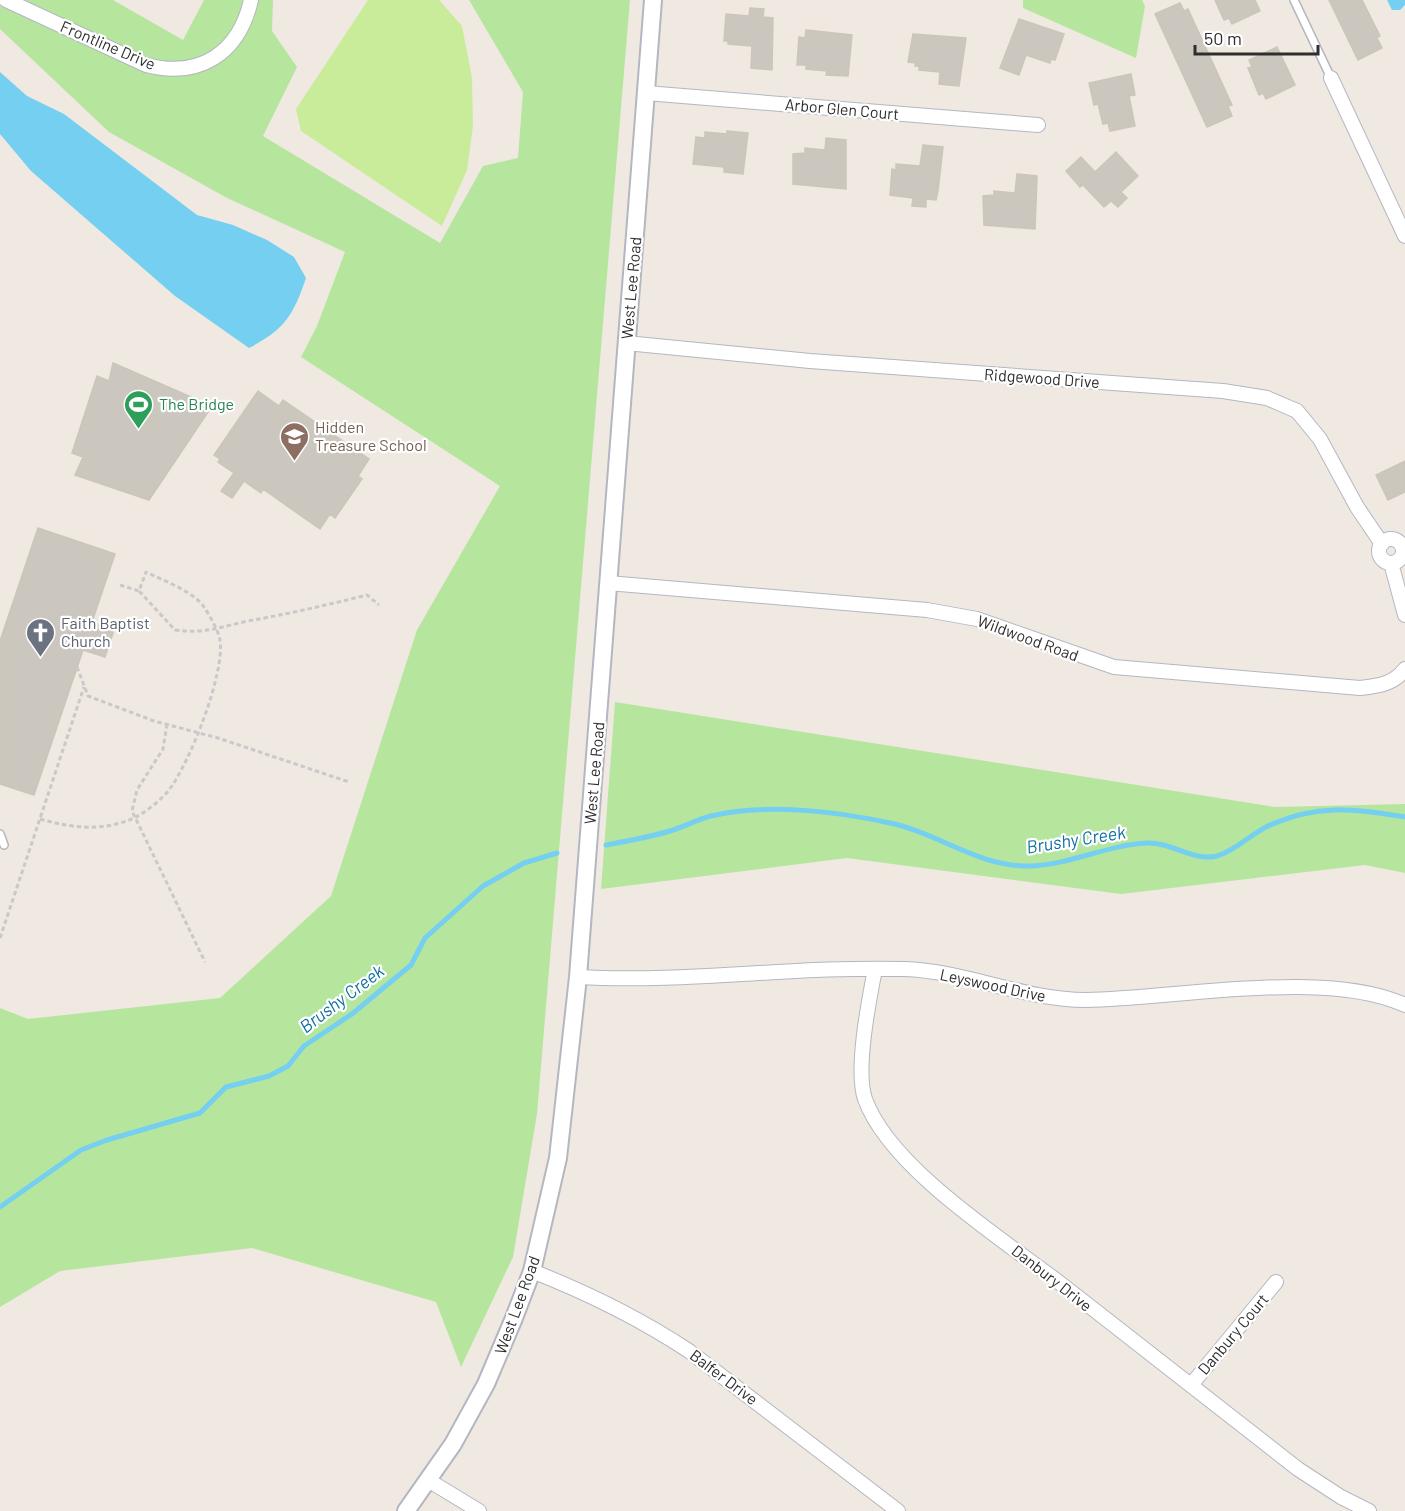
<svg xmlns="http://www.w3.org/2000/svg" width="1405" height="1511" font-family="Barlow,sans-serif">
	<rect width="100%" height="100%" fill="#efe9e1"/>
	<path fill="#b6e59e" d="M0,0H113L183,40L204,0H273L272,31L297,67L263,136L440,243L483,166L518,158L523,92L469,0H630L537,1114L513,1257L461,1367L436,1302L252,1248L60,1271L0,1307V1008L28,1019L220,998L331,896L417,630L500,486L301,357L317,326L345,252L227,198L109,132L0,29Z
		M1023,0H1142L1145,6L1136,58L1023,8Z
		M615,702L1275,807L1405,804V873L1365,865L1121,894L847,858L601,889Z"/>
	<path fill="#c9ec9a" d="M368,0H439L462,26L472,78L473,126L467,170L442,226L301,131L296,109Z"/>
	<path fill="#75cff0" d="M1387,0H1405V5L1400,10H1392Z
		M0,72L27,96L64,114L197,215L233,225L267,240L294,257L306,278C293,316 285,329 249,348L175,296L31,171L0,134Z"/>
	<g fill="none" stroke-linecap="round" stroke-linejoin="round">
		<path stroke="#75cff0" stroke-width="5" d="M606,845C628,841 651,837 673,830C686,826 698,819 711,816C766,803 835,811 890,823C939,833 979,868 1032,866C1071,864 1108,845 1147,843C1172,842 1193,862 1217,856C1235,851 1251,834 1268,826C1318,803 1353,809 1405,817
			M0,1207L81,1150L107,1140L200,1113L226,1087L269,1076L288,1066L304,1046L352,1014L411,965L425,938L483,886L524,863L557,853"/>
	</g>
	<path fill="#cbc7bf" stroke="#cbc5ba" stroke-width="1.5" d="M1215,0H1255L1260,11L1232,24L1229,18L1224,20Z
		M1329,0H1362L1380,36L1377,38L1382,48L1358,60Z
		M1180,3L1184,11L1188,9L1232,105L1228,106L1232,116L1207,127L1155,14Z
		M750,8L764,9L763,17L773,18L772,70L751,68L752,46L728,44V41H724L726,14L749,16Z
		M1019,19L1064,34L1055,60L1051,59L1050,63L1026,55L1019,75L1000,68Z
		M806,30L852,35L848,76L826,75L827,71L806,69V65H797L799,37L805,38Z
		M913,34L966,38L959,86L939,84L940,72L919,70V66H915L916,63L908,62Z
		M1277,47L1295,85L1266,99L1263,93L1259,95L1248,68L1252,67L1249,60Z
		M1131,74L1135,95L1129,96L1135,126L1110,131L1108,123L1103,124L1098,104L1094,105L1089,83Z
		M727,131L748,133L743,174L724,172V167L693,164L696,137L705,138V132L727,134Z
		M826,138L846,140V189L793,184V154L805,153V148L825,150Z
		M923,145L943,147L938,191L936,200L926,199V207L912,206L913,198L890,195L892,169L896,170V164L920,166Z
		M1116,152L1138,176L1121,192L1127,198L1118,207L1111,201L1104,207L1083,185L1080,187L1066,171L1081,157L1095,172Z
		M1017,174L1037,176L1035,229L984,225L983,196L994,195V191L1015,193Z
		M113,363L212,406L149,500L75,475L83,457L72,453L97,376L109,381Z
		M258,391L279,406L283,400L369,459L358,476L362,479L335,518L330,514L320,529L263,489L261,493L244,481L232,498L221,491L234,473L218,462L220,459L214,455Z
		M1405,461V492L1388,500L1376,475Z
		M38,528L115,554L92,622L114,630L105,657L83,650L34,795L0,784V641Z"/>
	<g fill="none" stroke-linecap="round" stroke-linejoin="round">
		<defs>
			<path id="service" d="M1294,0L1331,78
				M0,834L4,845"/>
			<path id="minor" d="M6,0L146,65C200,79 239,53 251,0
				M1331,78L1405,236
				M646,93L1038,125
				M626,343L810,361L1223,391L1267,398L1297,411L1320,439L1357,507L1382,544
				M1379 551a12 12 0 1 1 24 0a12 12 0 1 1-24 0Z
				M1391,563L1405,615
				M608,583L927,610L977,619L1114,667L1360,688C1378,686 1394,684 1405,669
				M875,969C869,1000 855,1070 865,1099C890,1169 1007,1242 1065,1287C1143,1348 1220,1408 1298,1469L1341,1497L1369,1511
				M578,977C686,983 795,966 904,969C966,971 1024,1000 1086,1000C1176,999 1325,968 1405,1005
				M532,1271C588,1293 639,1318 689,1351L898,1511
				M1191,1385L1276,1282
				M428,1480L479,1511"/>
			<path id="tertiary" d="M406,1511L453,1444L486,1384L514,1318L532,1271L558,1158L578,977L653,0"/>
		</defs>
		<use href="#service" stroke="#b4b7c1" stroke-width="10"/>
		<use href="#minor" stroke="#b4b7c1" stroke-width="16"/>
		<use href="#tertiary" stroke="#b4b7c1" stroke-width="20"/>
		<path stroke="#c9c9c9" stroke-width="3" stroke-dasharray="4.5 3" stroke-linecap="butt" d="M120,585L139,591
			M77,667L88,696L154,721L218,738L349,782
			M167,724L163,749L137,790L132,811L205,962
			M40,819C72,828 102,832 134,818C145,813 162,799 169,790C190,762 225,674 220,640C218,630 210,616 204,607C193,591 164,581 146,572L139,591L175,630C205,634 219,627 248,621C288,614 327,605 367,595L379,605
			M0,938L84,687"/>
		<use href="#service" stroke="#fff" stroke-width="7"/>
		<use href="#minor" stroke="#fff" stroke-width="14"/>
		<use href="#tertiary" stroke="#fff" stroke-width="16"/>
	</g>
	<defs>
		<symbol id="stadium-pin" viewBox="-11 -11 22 30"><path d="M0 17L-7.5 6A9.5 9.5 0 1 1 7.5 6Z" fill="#2e9e5b" stroke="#fff"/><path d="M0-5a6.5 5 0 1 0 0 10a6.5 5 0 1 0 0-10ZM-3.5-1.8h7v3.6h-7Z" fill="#fff"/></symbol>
		<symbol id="school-pin" viewBox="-11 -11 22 30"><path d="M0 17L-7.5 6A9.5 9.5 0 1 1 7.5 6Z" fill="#8d6e63" stroke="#fff"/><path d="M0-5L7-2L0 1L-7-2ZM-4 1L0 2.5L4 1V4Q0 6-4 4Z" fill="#fff"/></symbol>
		<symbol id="church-pin" viewBox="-11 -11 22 30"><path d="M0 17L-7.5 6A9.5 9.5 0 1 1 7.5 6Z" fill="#6b7280" stroke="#fff"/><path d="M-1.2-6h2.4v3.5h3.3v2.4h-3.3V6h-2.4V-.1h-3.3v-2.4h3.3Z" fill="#fff"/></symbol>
	</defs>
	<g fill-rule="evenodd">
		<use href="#stadium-pin" x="122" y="388" width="33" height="45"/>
		<use href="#school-pin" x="278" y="420" width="33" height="45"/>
		<use href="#church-pin" x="24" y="616" width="33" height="45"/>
	</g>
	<g text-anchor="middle" stroke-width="4.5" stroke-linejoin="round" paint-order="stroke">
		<g font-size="16" fill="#2e2e2e" stroke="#fff">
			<text transform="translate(108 45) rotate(23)" y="6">Frontline Drive</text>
			<text transform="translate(842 109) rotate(5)" y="6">Arbor Glen Court</text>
			<text transform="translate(631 288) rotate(-85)" y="6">West Lee Road</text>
			<text transform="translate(1042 378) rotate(4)" y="6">Ridgewood Drive</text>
			<text transform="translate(1028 638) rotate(20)" y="6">Wildwood Road</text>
			<text transform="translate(594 773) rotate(-85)" y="6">West Lee Road</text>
			<text transform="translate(993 985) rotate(12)" y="6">Leyswood Drive</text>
			<text transform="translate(1052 1278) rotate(38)" y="6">Danbury Drive</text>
			<text transform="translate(517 1305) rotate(-70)" y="6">West Lee Road</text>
			<text transform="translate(1233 1334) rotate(-50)" y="6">Danbury Court</text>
			<text transform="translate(724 1377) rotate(37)" y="6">Balfer Drive</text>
		</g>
		<g font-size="16" fill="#27864d" stroke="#fff" text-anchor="start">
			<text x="159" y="410">The Bridge</text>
		</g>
		<g font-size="16" fill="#785e54" stroke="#fff" text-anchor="start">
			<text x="315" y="433">Hidden<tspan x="315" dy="18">Treasure School</tspan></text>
		</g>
		<g font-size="16" fill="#5b616d" stroke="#fff" text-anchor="start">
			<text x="61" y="629">Faith Baptist<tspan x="61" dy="18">Church</tspan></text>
		</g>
		<g font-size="18" font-style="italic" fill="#0d6fa3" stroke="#fff">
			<text transform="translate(1076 840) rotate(-9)" y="6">Brushy Creek</text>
			<text transform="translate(342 999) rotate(-37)" y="6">Brushy Creek</text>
		</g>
	</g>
	<path d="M1195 45v9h123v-9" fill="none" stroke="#2e2e2e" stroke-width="3"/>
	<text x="1204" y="45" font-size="18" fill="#2e2e2e" stroke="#ffffff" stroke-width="4.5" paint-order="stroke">50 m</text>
</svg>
